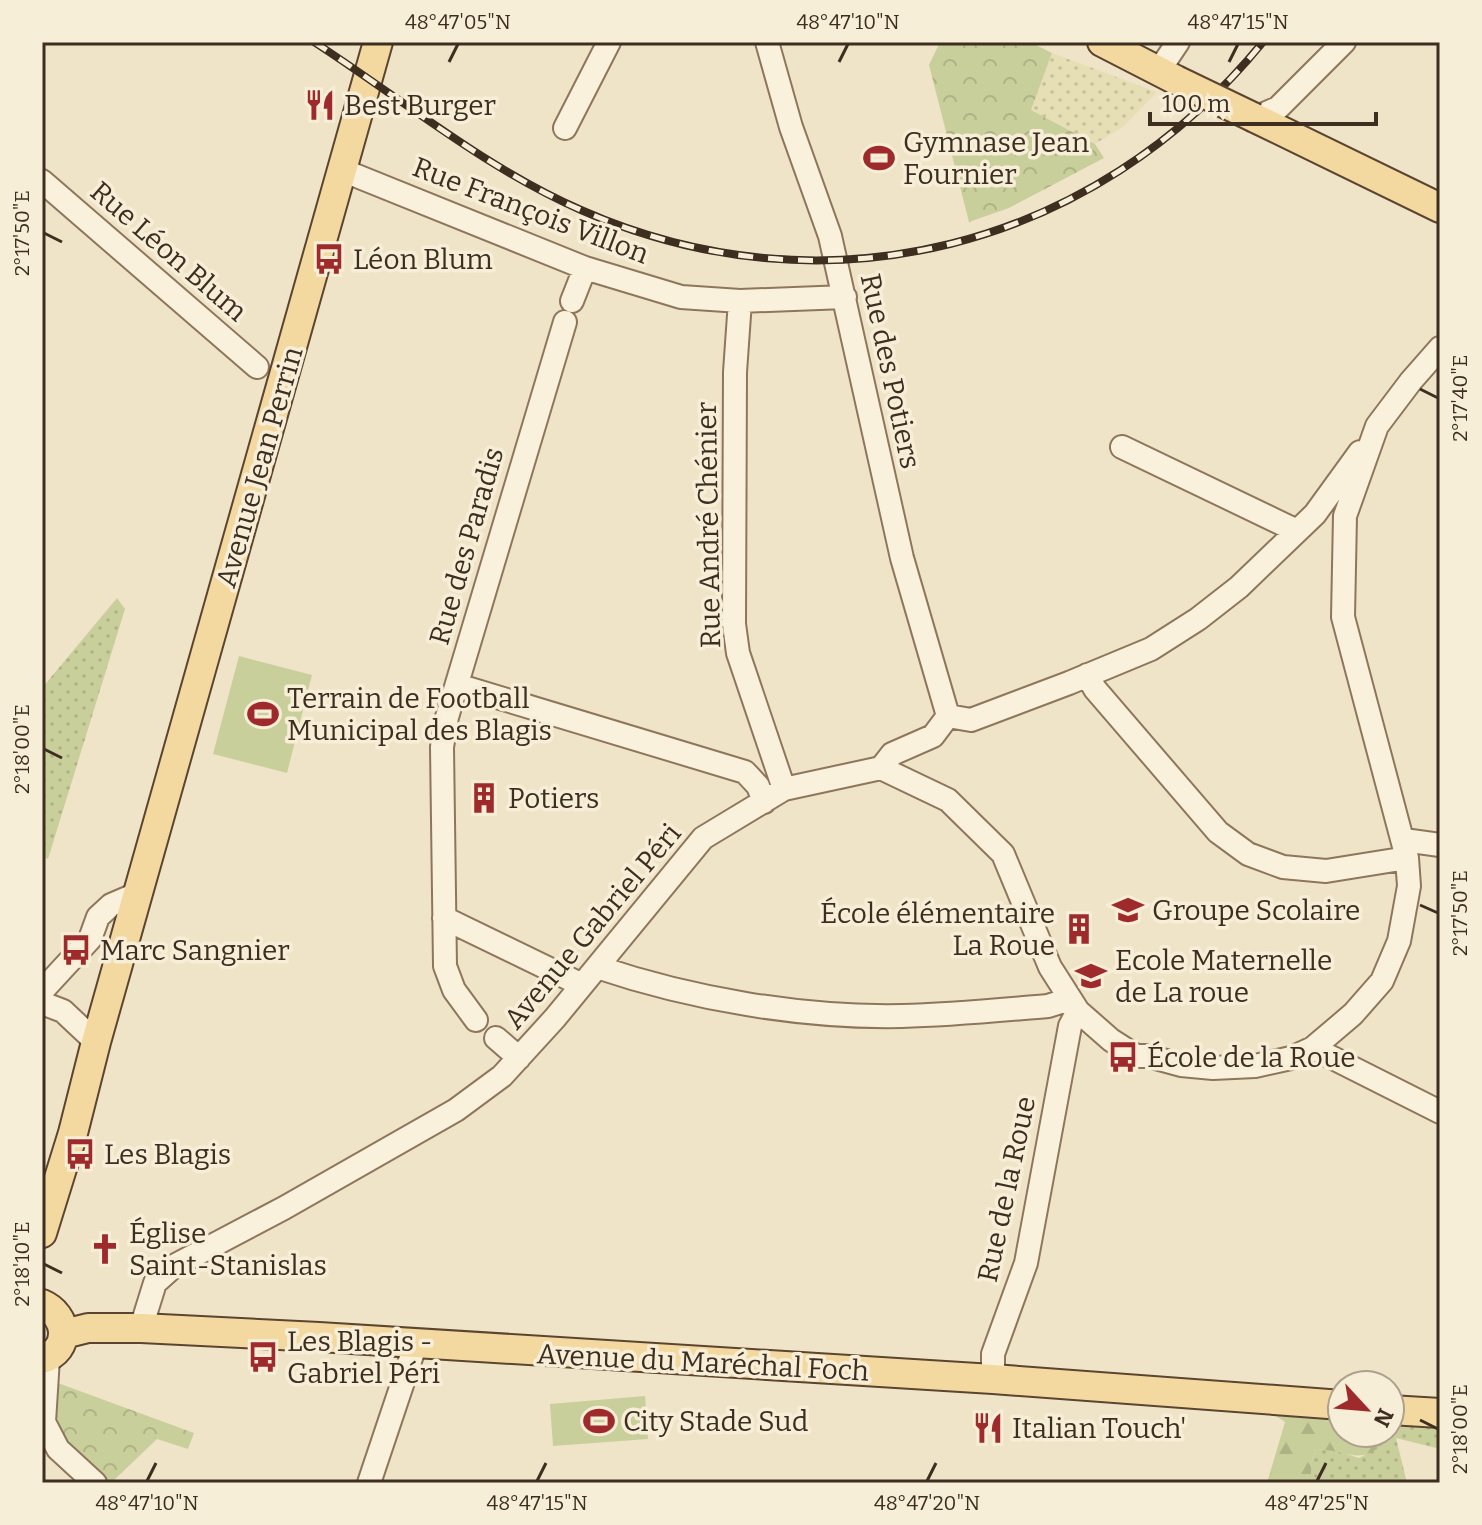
<svg xmlns="http://www.w3.org/2000/svg" width="1482" height="1525" font-family="Bitter,serif">
	<defs>
		<pattern id="farmland-dots" width="8" height="8" patternUnits="userSpaceOnUse" patternTransform="scale(2)"><rect width="8" height="8" fill="#e6deb5"/><path d="M2 2h.1M6 6h.1" fill="none" stroke="#c6bf9b" stroke-width="1.8" stroke-linecap="round"/></pattern>
		<pattern id="grass-dots" width="8" height="8" patternUnits="userSpaceOnUse" patternTransform="scale(2)"><rect width="8" height="8" fill="#c9cf9b"/><path d="M2 2h.1M6 6h.1" fill="none" stroke="#aeb285" stroke-width="1.8" stroke-linecap="round"/></pattern>
		<pattern id="forest-firs" width="22" height="20" patternUnits="userSpaceOnUse" patternTransform="scale(2)"><rect width="22" height="20" fill="#c9cf9b"/><path d="M5 1l3.5 6h-7zM16 11l3.5 6h-7z" fill="#aeb285"/></pattern>
		<pattern id="park-crowns" width="20" height="18" patternUnits="userSpaceOnUse" patternTransform="scale(2)"><rect width="20" height="18" fill="#c9cf9b"/><path d="M2 6a3 3 0 1 1 6 0M12 15a3 3 0 1 1 6 0" fill="none" stroke="#aeb285"/></pattern>
	</defs>
	<rect width="100%" height="100%" fill="#f0e4c8"/>
	<path fill="url(#farmland-dots)" d="M1052,53L1157,92L1124,126L1095,144L1031,110Z"/>
	<path fill="url(#grass-dots)" d="M117,598L125,609L48,859L42,856V688Z
		M1390,1422L1440,1425V1449L1396,1438L1407,1483H1317L1311,1480V1463L1316,1450L1331,1449L1359,1458L1378,1448V1433H1390Z"/>
	<path fill="url(#forest-firs)" d="M1277,1405L1342,1411V1433H1378V1448C1356,1465 1341,1447 1316,1450L1311,1463V1480L1317,1483H1267L1285,1422L1276,1416Z"/>
	<path fill="url(#park-crowns)" d="M940,42H1030L1052,53L1031,110L1095,144L1104,158L1009,208L969,222L929,65Z
		M58,1383L194,1433L188,1449L157,1439L111,1483H105C93,1472 78,1462 67,1449C53,1433 50,1402 58,1383Z"/>
	<path fill="#c9cf9b" d="M239,656L312,675L287,773L213,754Z
		M645,1396L648,1439L553,1446L550,1404Z"/>
	<g fill="none" stroke-linecap="round" stroke-linejoin="round">
		<defs>
			<path id="minor" d="M767,42L791,127L830,236L902,558L948,716
				M1158,72L1178,42
				M1255,118L1278,108L1344,42
				M565,128L609,42
				M342,170L585,268L681,297L740,301L845,297
				M42,181L257,367
				M572,301L585,268
				M740,301L735,372L734,624L738,653L784,789
				M1122,447L1297,531
				M1087,675L1095,689L1218,832L1248,854L1283,867L1326,871L1407,858
				M457,685L745,772L758,786L764,802
				M948,716L971,720L1069,683L1151,649L1198,619L1239,587L1315,514L1360,452
				M881,768L892,754L933,736L948,716
				M1404,840L1440,845
				M444,918L582,985
				M597,967C692,999 802,1018 902,1016C951,1015 1000,1010 1048,1006L1070,999
				M42,991L90,939L98,917L111,905L139,893
				M42,1003L63,1011L96,1042
				M476,1020L454,990L445,966L442,747L447,717L565,322
				M496,1038L519,1058
				M1313,1048L1440,1112
				M141,1328L155,1283L174,1266L284,1208L456,1110L502,1076L555,1018L703,838L784,789L881,768L948,800L1003,854L1050,967L1078,1011L1111,1040L1136,1056H1148L1181,1065L1213,1068L1255,1066L1291,1058L1313,1048L1353,1014L1382,981L1399,941L1409,886L1407,858L1343,617L1345,516L1377,426L1411,381L1440,348
				M48,1358L44,1422L58,1449L95,1483
				M993,1379V1354L1026,1263L1070,1026L1078,1011
				M369,1483L416,1343"/>
			<path id="major" d="M1102,42L1176,80
				M1255,118L1440,208
				M42,1233L73,1133L96,1042L378,42
				M42,1304C68,1315 72,1350 42,1359
				M64,1334L88,1328H141L319,1337L993,1379L1342,1405
				M1390,1410L1440,1413"/>
		</defs>
		<use href="#minor" stroke="#8d765c" stroke-width="26"/>
		<use href="#major" stroke="#5b4430" stroke-width="32"/>
		<use href="#minor" stroke="#faf1dc" stroke-width="22"/>
		<use href="#major" stroke="#f3d9a0" stroke-width="28"/>
		<defs>
			<path id="rail" d="M314,42C402,99 485,168 581,210C826,318 1095,248 1263,42"/>
		</defs>
		<use href="#rail" stroke="#3d2e20" stroke-width="8"/>
		<use href="#rail" stroke="#f7eed8" stroke-width="5" stroke-dasharray="15" stroke-linecap="butt"/>
		<defs>
			<path id="major-bridge" d="M1176,80L1255,118"/>
		</defs>
		<use href="#major-bridge" stroke="#5b4430" stroke-width="32" stroke-linecap="butt"/>
		<use href="#major-bridge" stroke="#f3d9a0" stroke-width="28"/>
	</g>
	<path fill="none" stroke="#3d2e20" stroke-width="3" d="M449,62L458,44M839,62L848,44M1229,62L1238,44M44,233L62,242M1420,389L1438,398M44,749L62,758M1420,905L1438,913M44,1264L62,1273M1420,1420L1438,1429M147,1481L156,1463M537,1481L546,1463M927,1481L936,1463M1317,1481L1326,1463"/>
	<defs>
		<symbol id="restaurant-bare" viewBox="-9 -9 18 18"><path d="M-5-6h1v4h1v-4h1v4h1v-4h1v5L-1.5 .5V6h-2V.5L-5-1ZM5-6V6H3V1.5H1.5Q1.5-4 5-6Z" fill="#9e2a2b" stroke="#f7eed8" stroke-width="2.5" paint-order="stroke"/></symbol>
		<symbol id="stadium-bare" viewBox="-9 -9 18 18"><path d="M0-5a6.5 5 0 1 0 0 10a6.5 5 0 1 0 0-10ZM-3.5-1.8h7v3.6h-7Z" fill="#9e2a2b" stroke="#f7eed8" stroke-width="2.5" paint-order="stroke"/></symbol>
		<symbol id="bus-bare" viewBox="-9 -9 18 18"><path d="M-5-6H5V4H4V6H2V4H-2V6H-4V4H-5ZM-3.5-4V0h7V-4ZM-3.5 1.2v1.5H-2V1.2ZM2 1.2v1.5H3.5V1.2Z" fill="#9e2a2b" stroke="#f7eed8" stroke-width="2.5" paint-order="stroke"/></symbol>
		<symbol id="building-bare" viewBox="-9 -9 18 18"><path d="M-4-6H4V6H1V3H-1V6H-4ZM-2.5-4.3h1.7v1.8h-1.7ZM.8-4.3h1.7v1.8H.8ZM-2.5-1h1.7V.8h-1.7ZM.8-1h1.7V.8H.8Z" fill="#9e2a2b" stroke="#f7eed8" stroke-width="2.5" paint-order="stroke"/></symbol>
		<symbol id="school-bare" viewBox="-9 -9 18 18"><path d="M0-5L7-2L0 1L-7-2ZM-4 1L0 2.5L4 1V4Q0 6-4 4Z" fill="#9e2a2b" stroke="#f7eed8" stroke-width="2.5" paint-order="stroke"/></symbol>
		<symbol id="church-bare" viewBox="-9 -9 18 18"><path d="M-1.2-6h2.4v3.5h3.3v2.4h-3.3V6h-2.4V-.1h-3.3v-2.4h3.3Z" fill="#9e2a2b" stroke="#f7eed8" stroke-width="2.5" paint-order="stroke"/></symbol>
	</defs>
	<g fill-rule="evenodd">
		<use href="#restaurant-bare" x="298" y="83" width="44" height="44"/>
		<use href="#stadium-bare" x="857" y="136" width="44" height="44"/>
		<use href="#bus-bare" x="307" y="237" width="44" height="44"/>
		<use href="#stadium-bare" x="241" y="692" width="44" height="44"/>
		<use href="#building-bare" x="462" y="776" width="44" height="44"/>
		<use href="#school-bare" x="1106" y="888" width="44" height="44"/>
		<use href="#building-bare" x="1057" y="907" width="44" height="44"/>
		<use href="#bus-bare" x="54" y="928" width="44" height="44"/>
		<use href="#school-bare" x="1069" y="954" width="44" height="44"/>
		<use href="#bus-bare" x="1101" y="1035" width="44" height="44"/>
		<use href="#bus-bare" x="58" y="1132" width="44" height="44"/>
		<use href="#church-bare" x="83" y="1227" width="44" height="44"/>
		<use href="#bus-bare" x="241" y="1335" width="44" height="44"/>
		<use href="#stadium-bare" x="577" y="1399" width="44" height="44"/>
		<use href="#restaurant-bare" x="966" y="1406" width="44" height="44"/>
	</g>
	<g text-anchor="middle" stroke-width="7" stroke-linejoin="round" paint-order="stroke">
		<g font-size="28" fill="#3d2e20" stroke="#f7eed8" text-anchor="start">
			<text x="344" y="115">Best Burger</text>
			<text x="903" y="152">Gymnase Jean<tspan x="903" dy="32">Fournier</tspan></text>
			<text x="353" y="269">Léon Blum</text>
			<text x="287" y="708">Terrain de Football<tspan x="287" dy="32">Municipal des Blagis</tspan></text>
			<text x="508" y="808">Potiers</text>
			<text x="1152" y="920">Groupe Scolaire</text>
			<text x="1055" y="923" text-anchor="end">École élémentaire<tspan x="1055" dy="32">La Roue</tspan></text>
			<text x="100" y="960">Marc Sangnier</text>
			<text x="1115" y="970">Ecole Maternelle<tspan x="1115" dy="32">de La roue</tspan></text>
			<text x="1147" y="1067">École de la Roue</text>
			<text x="104" y="1164">Les Blagis</text>
			<text x="129" y="1243">Église<tspan x="129" dy="32">Saint-Stanislas</tspan></text>
			<text x="287" y="1351">Les Blagis -<tspan x="287" dy="32">Gabriel Péri</tspan></text>
			<text x="623" y="1431">City Stade Sud</text>
			<text x="1012" y="1438">Italian Touch'</text>
		</g>
		<g font-size="28" fill="#3d2e20" stroke="#f7eed8">
			<text transform="translate(531 210) rotate(21)" y="10">Rue François Villon</text>
			<text transform="translate(169 251) rotate(41)" y="10">Rue Léon Blum</text>
			<text transform="translate(891 371) rotate(78)" y="10">Rue des Potiers</text>
			<text transform="translate(259 467) rotate(-74)" y="10">Avenue Jean Perrin</text>
			<text transform="translate(708 525) rotate(-91)" y="10">Rue André Chénier</text>
			<text transform="translate(466 546) rotate(-74)" y="10">Rue des Paradis</text>
			<text transform="translate(592 926) rotate(-50)" y="10">Avenue Gabriel Péri</text>
			<text transform="translate(1006 1189) rotate(-78)" y="10">Rue de la Roue</text>
			<text transform="translate(703 1362) rotate(3)" y="10">Avenue du Maréchal Foch</text>
		</g>
	</g>
	<rect width="1482" height="1525" fill="none" stroke="#f7eed8" stroke-width="88"/>
	<g transform="translate(1366 1409) rotate(116)"><circle r="38" fill="#f7eed8" stroke="#ada18e" stroke-width="2"/>
	<path d="M0-6L14 30L0 20L-14 30Z" fill="#9e2a2b"/>
	<text y="-12" font-size="22" font-weight="bold" text-anchor="middle" fill="#3d2e20">N</text>
	</g>
	<path d="M1150 112v12h226v-12" fill="none" stroke="#3d2e20" stroke-width="4"/>
	<text x="1162" y="112" font-size="24" fill="#3d2e20" stroke="#f7eed8" stroke-width="6" paint-order="stroke">100 m</text>
	<rect x="44" y="44" width="1394" height="1437" fill="none" stroke="#3d2e20" stroke-width="3"/>
	<g font-size="20" text-anchor="middle" fill="#3d2e20">
		<text x="458" y="29">48°47'05"N</text>
		<text x="848" y="29">48°47'10"N</text>
		<text x="1238" y="29">48°47'15"N</text>
		<text transform="translate(22 233) rotate(-90)" y="7">2°17'50"E</text>
		<text transform="translate(1460 398) rotate(-90)" y="7">2°17'40"E</text>
		<text transform="translate(22 749) rotate(-90)" y="7">2°18'00"E</text>
		<text transform="translate(1460 913) rotate(-90)" y="7">2°17'50"E</text>
		<text transform="translate(22 1264) rotate(-90)" y="7">2°18'10"E</text>
		<text transform="translate(1460 1429) rotate(-90)" y="7">2°18'00"E</text>
		<text x="147" y="1510">48°47'10"N</text>
		<text x="537" y="1510">48°47'15"N</text>
		<text x="927" y="1510">48°47'20"N</text>
		<text x="1317" y="1510">48°47'25"N</text>
	</g>
</svg>
